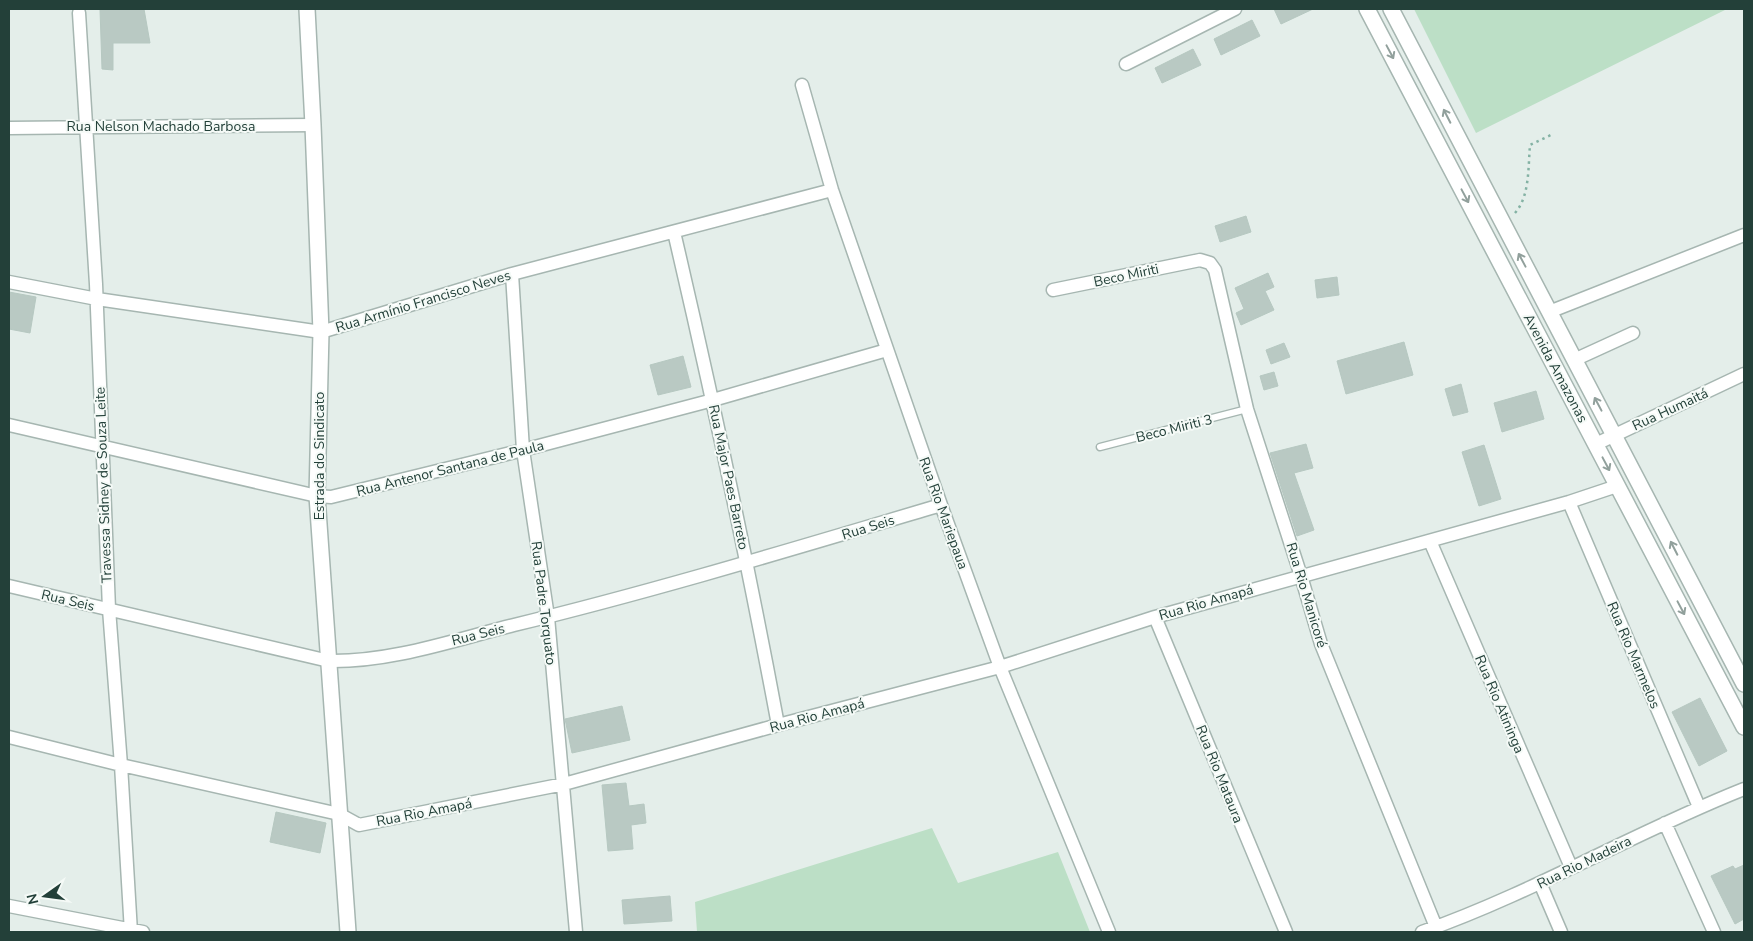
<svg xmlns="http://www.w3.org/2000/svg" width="1753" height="941" font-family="'Nunito Sans',sans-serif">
	<rect width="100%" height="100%" fill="#e4eeea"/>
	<path fill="#bcdfc6" d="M1414,9H1727L1476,133Z
		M932,828L958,883L1058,852L1090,932H697L695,902Z"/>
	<path fill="#b9c9c3" stroke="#b6c8c1" d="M100,9H144L150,43H113V70L102,69Z
		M1274,9H1313L1281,24Z
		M1252,20L1260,36L1221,55L1214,39Z
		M1193,49L1201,65L1162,83L1155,68Z
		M1246,216L1251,232L1220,242L1215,226Z
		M1268,273L1274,287L1265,291L1274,310L1241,325L1236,313L1244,309L1235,288Z
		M1337,277L1339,295L1317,298L1315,280Z
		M9,292L36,297L30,333L9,329Z
		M1404,342L1413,375L1346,394L1337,361Z
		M1284,343L1290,357L1271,364L1266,350Z
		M683,356L691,387L658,395L650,365Z
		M1274,372L1278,386L1264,390L1260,376Z
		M1461,384L1468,412L1453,416L1445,389Z
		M1536,391L1544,419L1502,432L1494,403Z
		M1306,444L1313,468L1294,473L1314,530L1297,536L1270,453Z
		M1484,445L1501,499L1479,506L1462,452Z
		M1700,698L1727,751L1699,766L1672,712Z
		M622,706L630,740L572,753L565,719Z
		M626,783L629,806L644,804L646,823L631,825L633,849L608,851L602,785Z
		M276,812L326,823L320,853L270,842Z
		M1744,865V919L1735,924L1711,876L1733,866L1735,869Z
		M670,896L672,921L624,924L622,900Z"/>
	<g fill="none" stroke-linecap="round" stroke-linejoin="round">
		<defs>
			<path id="service" d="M1100,447L1247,409"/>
			<path id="minor" d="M79,13L96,284L109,609L121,765L131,932
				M1126,64L1235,9
				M802,85L832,190L941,505L1000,667L1109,932
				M9,128L313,125
				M674,232C712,395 747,559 778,725
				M512,274L523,450L548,617L576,932
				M9,282L97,299L321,332L512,274L832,190
				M1053,290L1200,260L1210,263L1215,270L1247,409L1301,576L1321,644L1436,927
				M1549,312L1744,235
				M1574,360L1633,333
				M9,425L317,496L331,497L523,450L713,400L887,350
				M1596,444L1744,374
				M1569,502L1699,807
				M1430,541L1571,867
				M9,586L329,661C392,662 454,640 514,625C658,590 799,547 941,505
				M1155,617L1286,932
				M9,737L121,765L339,814L359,825L564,784L778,725L1000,667L1155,617L1569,502L1617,486
				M1665,823L1714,932
				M1540,883L1561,932
				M9,906L143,932
				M1422,932C1533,893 1635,832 1744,789"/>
			<path id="tertiary" d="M307,9L313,125L321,332L317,496L348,932
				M1367,9L1744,727
				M1391,9L1744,684"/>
		</defs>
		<use href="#service" stroke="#a6b6b1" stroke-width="9"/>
		<use href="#minor" stroke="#a6b6b1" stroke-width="15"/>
		<use href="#tertiary" stroke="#a6b6b1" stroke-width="18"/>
		<path stroke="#84b2a4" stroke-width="2.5" stroke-dasharray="2.5 4" stroke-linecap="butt" d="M1515,213C1530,196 1528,167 1530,145L1553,134"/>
		<use href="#service" stroke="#fff" stroke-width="6"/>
		<use href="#minor" stroke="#fff" stroke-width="12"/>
		<use href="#tertiary" stroke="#fff" stroke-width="15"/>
	</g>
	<defs><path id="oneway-shaft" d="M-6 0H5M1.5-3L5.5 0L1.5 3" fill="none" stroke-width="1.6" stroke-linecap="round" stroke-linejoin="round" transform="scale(1.25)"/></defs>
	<g stroke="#91a09c">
		<use href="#oneway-shaft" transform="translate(1390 52) rotate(62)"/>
		<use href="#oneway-shaft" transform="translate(1447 116) rotate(-117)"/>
		<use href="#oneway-shaft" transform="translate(1465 196) rotate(62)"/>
		<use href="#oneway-shaft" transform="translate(1522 260) rotate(-118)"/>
		<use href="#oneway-shaft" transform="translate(1598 404) rotate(-118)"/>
		<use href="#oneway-shaft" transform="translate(1606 464) rotate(62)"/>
		<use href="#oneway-shaft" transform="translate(1674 548) rotate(-117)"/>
		<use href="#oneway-shaft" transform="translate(1681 608) rotate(62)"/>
	</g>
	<g text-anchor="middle" stroke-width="4" stroke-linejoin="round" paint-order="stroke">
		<g font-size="14" fill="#234039" stroke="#f5faf7">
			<text x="161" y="131">Rua Nelson Machado Barbosa</text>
			<text transform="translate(1126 275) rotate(-12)" y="5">Beco Miriti</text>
			<text transform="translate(423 301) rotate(-17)" y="5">Rua Armínio Francisco Neves</text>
			<text transform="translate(1556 368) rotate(62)" y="5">Avenida Amazonas</text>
			<text transform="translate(1670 409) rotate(-25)" y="5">Rua Humaitá</text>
			<text transform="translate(1174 428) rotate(-14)" y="5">Beco Miriti 3</text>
			<text transform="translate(319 456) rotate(-90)" y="5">Estrada do Sindicato</text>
			<text transform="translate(450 468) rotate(-14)" y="5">Rua Antenor Santana de Paula</text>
			<text transform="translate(729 477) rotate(78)" y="5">Rua Major Paes Barreto</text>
			<text transform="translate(103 485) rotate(-92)" y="5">Travessa Sidney de Souza Leite</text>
			<text transform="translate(944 513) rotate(70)" y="5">Rua Rio Mariepaua</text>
			<text transform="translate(868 527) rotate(-17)" y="5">Rua Seis</text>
			<text transform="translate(1307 595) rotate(73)" y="5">Rua Rio Manicoré</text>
			<text transform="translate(68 600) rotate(13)" y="5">Rua Seis</text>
			<text transform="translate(1206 602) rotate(-16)" y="5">Rua Rio Amapá</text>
			<text transform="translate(544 603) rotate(83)" y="5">Rua Padre Torquato</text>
			<text transform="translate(478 634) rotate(-14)" y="5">Rua Seis</text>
			<text transform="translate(1634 655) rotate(67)" y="5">Rua Rio Marmelos</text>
			<text transform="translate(1500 704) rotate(67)" y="5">Rua Rio Atininga</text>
			<text transform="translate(817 715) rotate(-15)" y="5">Rua Rio Amapá</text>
			<text transform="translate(1220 774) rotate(68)" y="5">Rua Rio Mataura</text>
			<text transform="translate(424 812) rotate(-11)" y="5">Rua Rio Amapá</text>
			<text transform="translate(1584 862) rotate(-26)" y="5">Rua Rio Madeira</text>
		</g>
	</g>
	<rect width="1753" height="941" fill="none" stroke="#234039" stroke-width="20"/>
	<g transform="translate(45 896) rotate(256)" stroke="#f5faf7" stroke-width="4" paint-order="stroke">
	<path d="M0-4L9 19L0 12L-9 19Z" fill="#234039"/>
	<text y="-8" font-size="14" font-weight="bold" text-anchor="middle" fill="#234039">N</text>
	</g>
</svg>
